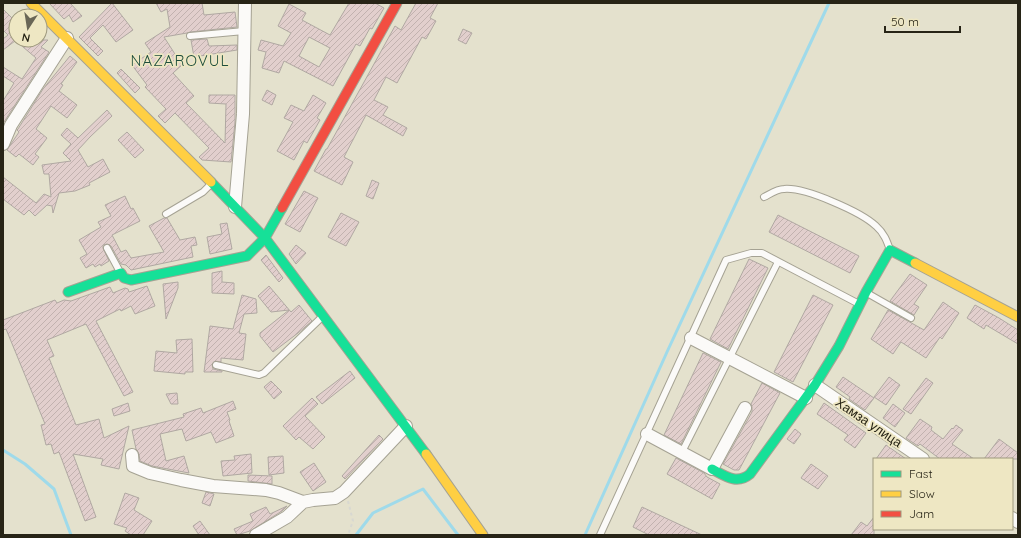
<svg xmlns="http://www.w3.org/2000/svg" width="1021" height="538" font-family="Quicksand,sans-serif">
	<defs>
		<pattern id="building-hatch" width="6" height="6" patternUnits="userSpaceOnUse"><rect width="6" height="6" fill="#e2cfcd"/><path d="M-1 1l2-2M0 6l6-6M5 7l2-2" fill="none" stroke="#c2b2af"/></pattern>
	</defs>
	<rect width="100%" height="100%" fill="#e4e1cd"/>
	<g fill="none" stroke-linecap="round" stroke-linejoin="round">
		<path stroke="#9fdaea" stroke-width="3" d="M3,450L25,464L54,489L71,535
			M356,535L373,513L423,489L458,535
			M585,535L667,352L829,3"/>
	</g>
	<path fill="url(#building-hatch)" stroke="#b0a8a2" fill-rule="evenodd" d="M49,3H70L82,16L73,22L69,15L64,19Z
		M112,3L133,30L116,42L103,25L90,38L103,51L98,56L79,37Z
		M156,3H202L204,15L235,12L237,27L190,32L187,33L164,37L182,65L173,73L194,96L186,103L225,143L226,104L209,103V95H235V122L231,162L202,160L199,157L209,148L175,113L165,123L158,116L166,109L145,87L147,85L132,65L151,52L145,43L170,27L167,9L161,12Z
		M349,3H375L384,8L372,29L370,28L360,46L356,44L333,86L284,61L279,73L262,68L266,52L258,50L261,40L283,46L291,33L278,26L289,4L306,13L302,20L330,35ZM309,37L330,48L319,67L299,56Z
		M416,3H438L430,18L436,21L426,39L422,37L397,83L386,77L374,100L388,107L383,115L407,128L403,136L366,115L344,157L353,162L342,185L314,171L326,149H327L395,26L401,30Z
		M3,9L16,22V40H48L41,47L49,52L4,122L3,121V101L14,83L3,76V67L22,79L36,58L16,41V42L15,41L3,50V39L8,35L3,30Z
		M463,29L472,33L466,44L458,40Z
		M207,39L209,46L237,45V50L194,57L191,40Z
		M70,56L77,62L61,84L63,85L59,91L77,105L67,118L51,106L36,129L47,138L35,154L39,157L33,165L19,154L16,157L7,150L19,132L17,130L18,129L43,89Z
		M121,69L140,88L135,93L117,73Z
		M267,90L276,95L272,105L262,100Z
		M313,95L326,103L317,118L320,120L307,143L304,141L294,160L277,151L293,122L284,118L291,105L304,111Z
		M107,110L112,116L90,137L78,150L88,167L103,159L110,172L89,183L90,185L75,191L59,193L53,213L52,206L47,205L35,216L29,210L24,215L3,199V177L36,203L44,194L51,197L49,174H44L42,165L71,161L63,153L71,144L61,135L67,128L78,138Z
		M127,132L144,150L135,158L118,140Z
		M372,180L379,183L373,199L366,196Z
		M304,191L318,198L300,232L285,224Z
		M125,196L131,209L133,208L140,221L112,235L121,252L126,250L131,258L164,252L149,226L164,218H167L180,240L195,237L197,245L191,246L193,257L131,270L126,265L121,264L111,246L107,244L103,245V248L109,261L101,266L100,264L95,267L93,264L86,268L80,258L87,254L79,240L101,227L98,222L111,216L105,205Z
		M341,213L359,222L346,246L328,237Z
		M778,215L859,256L850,273L769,232Z
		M227,223L232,249L210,254L207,237L222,234L220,224Z
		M296,245L306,253L296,264L289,254Z
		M266,255L283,278L279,282L261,260Z
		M749,259L768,268L728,349L710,339Z
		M222,271V282L234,283V294L212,293V273Z
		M910,274L927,285L914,304L919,307L914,315L890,301Z
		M178,282V288L166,319L163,284Z
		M147,286L155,306L135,314L131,306L121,311L120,309L96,321L133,392L124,396L86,324L47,340L54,356L49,358L76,425L99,419L104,438L129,426L119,469L101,465L103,459L73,454L96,517L85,521L59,452L54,454L51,444L46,445L41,425L45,424L6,329L3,330V320L55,300L57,303L64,300L71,301L110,287L113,293L125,288L128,289L129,292Z
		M269,286L291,312L299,305L312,321L298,333L273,352L260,336V333L289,310L271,312L258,296Z
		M242,295L256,299L257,313L244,314L239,333L246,334L243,360L221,358V362L215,361L212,364L213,369L222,371V372H204L210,326L233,329Z
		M813,295L833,305L793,382L774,372Z
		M943,302L959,313L942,339L940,337L926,358L901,342L893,354L871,339L888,310L924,330Z
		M975,305L999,318L1018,330V344L986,325L984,329L967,318Z
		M192,339L193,372H185V374L154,371L156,351L177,353L176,340Z
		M703,353L721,362L681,444L664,435Z
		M350,371L355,378L322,404L316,397Z
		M843,377L874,398L865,410L849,399L850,397L836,387Z
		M889,377L900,385L886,405L874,397Z
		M926,378L933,383L911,414L903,409Z
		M271,381L282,392L274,399L264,387Z
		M762,383L780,393L739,470H734L723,464L752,412V407L751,404Z
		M177,393L178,404H171L166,394Z
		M312,398L318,404L305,416L325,437L313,449L299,437L296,440L283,426Z
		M233,401L236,409L227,412L230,420L229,421L234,436L216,443L211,432L186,441L182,429L160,434L166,461L184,456L189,473L152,466L140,461L139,454L136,449L132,430L184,417L183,414L201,408L203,413Z
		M128,403L130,411L114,416L112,409Z
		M824,403L866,433L855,448L844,440L848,435L817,414Z
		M893,404L905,413L895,427L883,418Z
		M920,419L932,427L931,430L943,439L952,428L953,429L956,425L963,430L952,444L974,459H940L920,444L918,446L906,438Z
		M795,429L801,434L794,444L787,439Z
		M379,435L383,439L345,479L342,476Z
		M999,439L1018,453V459H984Z
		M886,445L906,459H876Z
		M251,454L252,473L223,476L221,461L235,460L234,456Z
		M283,456L284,473L269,475L268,457Z
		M676,458L704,473L707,477L720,484L712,499L667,474Z
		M314,463L326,482L313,491L300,472Z
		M811,464L828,476L818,489L801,478Z
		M248,475L272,476V484L248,481Z
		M206,492L214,494L210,506L202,503Z
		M125,493L139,498L134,510L152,521L143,535H131L125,531L127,528L114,524Z
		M287,506L282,511L250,531L237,535L234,529L253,521L250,514L266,507L270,514Z
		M642,507L702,535H649L633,527Z
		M874,517V535H851L861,522L867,526Z
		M200,521L210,535H199L193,526Z"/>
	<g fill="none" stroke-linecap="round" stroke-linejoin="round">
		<defs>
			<path id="lane" d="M190,36L244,31
				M764,197C770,194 777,189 784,189C805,187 861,212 876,226C884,233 887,241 890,250
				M166,214L203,192L212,183
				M107,248L120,272
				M867,293L911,318
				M216,365L259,375L264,373L323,316
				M682,452L778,262
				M600,535L726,260L751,253H762L859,304"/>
			<path id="street" d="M3,144L11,125L67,38
				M235,207L243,114L245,3
				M691,338L806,398
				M815,385L923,459
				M647,434L712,469L745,408
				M132,455L133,466L150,473L181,480L213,486L266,490L279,493L303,502L313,500L335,498L344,492L406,426
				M1012,518L1018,522
				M256,535L287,517L303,502"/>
			<path id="fast" d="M211,182L265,238L426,454
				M68,292L121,273L124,278L131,280L247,256L265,238L282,208
				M712,469C725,476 737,485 750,474L815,385L839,346L866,292L890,250L915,263"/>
			<path id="slow" d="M31,3L211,182
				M915,263L1018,317
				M426,454L483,535"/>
			<path id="jam" d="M282,208L397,3"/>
		</defs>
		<use href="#lane" stroke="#a5a293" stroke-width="8"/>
		<use href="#street" stroke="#a5a293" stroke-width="14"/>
		<use href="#fast" stroke="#a5a293" stroke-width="11"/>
		<use href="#slow" stroke="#a5a293" stroke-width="11"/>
		<use href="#jam" stroke="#a5a293" stroke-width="11"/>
		<path stroke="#d8d8d1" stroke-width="2" stroke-dasharray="3 3" stroke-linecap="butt" d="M348,501L353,521L348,535"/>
		<use href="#lane" stroke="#fbfaf8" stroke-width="6"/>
		<use href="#street" stroke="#fbfaf8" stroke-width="12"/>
		<use href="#fast" stroke="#16e098" stroke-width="9"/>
		<use href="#slow" stroke="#ffcf43" stroke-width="9"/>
		<use href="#jam" stroke="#f24e42" stroke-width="9"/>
	</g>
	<g text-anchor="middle" stroke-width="3.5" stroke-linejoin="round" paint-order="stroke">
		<g font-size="13" fill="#272416" stroke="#eee7c3">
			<text transform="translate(869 422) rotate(34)" y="5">Хамза улица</text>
		</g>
		<g font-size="15" letter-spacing="1" fill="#1e4e3d" stroke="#eee7c3">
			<text x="180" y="66">NAZAROVUL</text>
		</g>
	</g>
	<rect width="1021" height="538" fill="none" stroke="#272416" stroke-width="8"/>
	<rect x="873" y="458" width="140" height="72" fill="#eee7c3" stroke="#9e997e"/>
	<rect x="881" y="471" width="20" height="6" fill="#16e098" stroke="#9e997e"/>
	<text x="909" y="478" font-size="12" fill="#272416">Fast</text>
	<rect x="881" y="491" width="20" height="6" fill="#ffcf43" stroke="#9e997e"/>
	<text x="909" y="498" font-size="12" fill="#272416">Slow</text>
	<rect x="881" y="511" width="20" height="6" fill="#f24e42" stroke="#9e997e"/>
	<text x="909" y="518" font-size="12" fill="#272416">Jam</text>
	<g transform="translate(28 28) rotate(192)"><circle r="19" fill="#eee7c3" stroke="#9e997e"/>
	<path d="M0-3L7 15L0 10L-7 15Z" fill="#696656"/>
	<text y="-6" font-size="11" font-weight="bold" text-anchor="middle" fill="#272416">N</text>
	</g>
	<path d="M885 26v6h75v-6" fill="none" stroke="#272416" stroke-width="2"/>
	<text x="891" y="26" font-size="12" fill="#272416" stroke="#eee7c3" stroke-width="3" paint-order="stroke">50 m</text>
</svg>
